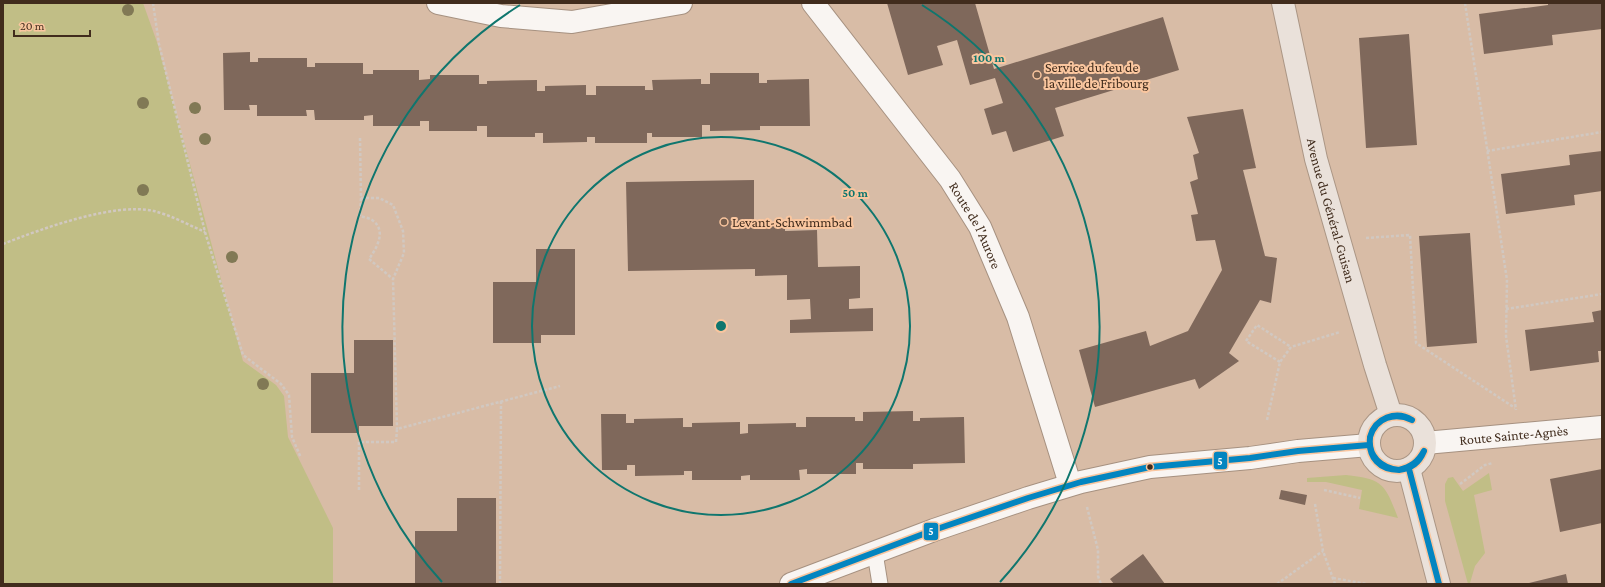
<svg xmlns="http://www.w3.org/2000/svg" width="1605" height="587" font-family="'Crimson Pro',serif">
	<rect width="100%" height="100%" fill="#d8bca6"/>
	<path fill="#c1be86" d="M3,3H143L158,45L243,361L276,385L284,396L288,437L333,528V584H3Z
		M1489,473L1492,490L1474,495L1485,553L1475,566L1470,583L1468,584L1445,501V484L1448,478L1453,477L1463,491Z
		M1346,475C1383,479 1385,484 1398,518L1359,509L1362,490L1326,482H1307V478Z"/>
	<path fill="#7f685b" d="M887,3H975L994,69L1163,17L1179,70L1055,108L1064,136L1013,152L1006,131L992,135L984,109L1003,103L995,78L970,85L957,40L937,46L943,65L908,75Z
		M1548,3H1602V29L1552,35L1553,45L1484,54L1479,14L1548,5Z
		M1409,34L1417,145L1366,148L1359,38Z
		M250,52V62H258V58H307V67H315V63H363V74H373V70H419V80L430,79V75H479V84H487V81L537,80V91H545V86L586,85V95H596V86H645V90H653L652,80L701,79V84H710V73H759V83H767V80L809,79L810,126H760V130L710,131V125H702V137H652V133H647V143H595V137H587V142L543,143V133H535V137H487V126H477V131H429V121H420V126H373V115L364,116V120H315L314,110H306L307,116H257V105H249L250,110H224L223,53Z
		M1243,109L1256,168L1243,170L1265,256L1277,258L1271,303L1260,300L1229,353L1239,361L1199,389L1195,379L1095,407L1079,350L1146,331L1150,346L1188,331L1222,270L1215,240L1196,241L1191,215L1198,214L1190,182L1198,179L1193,155L1199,153L1187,117Z
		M1602,151V191L1574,195L1575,205L1506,214L1501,174L1570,165L1569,155Z
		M754,180V223L785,222V231L817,230L818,267L860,266V298L849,299V309L873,308V331L790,333V320L811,319L810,299L787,300V275L755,276V269L628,271L626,182Z
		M1470,233L1477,343L1427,347L1419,236Z
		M536,249H575V335H541V343H493V282H536Z
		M1602,310V351H1598L1599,362L1530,371L1525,330L1594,322L1592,312Z
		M354,340H393V426H359V433H311V373H354Z
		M913,411V421H920V418L964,417L965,463L913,464V469H863V463H856V474H807V469L799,470L800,480H750V475L741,476V480H692V471H684V475L635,476V465H627V470H602L601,414H626V423H634V419L683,418V427H692V423L740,422V434L748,433V424L796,423V427H806V417H855V421H863V412Z
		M1602,469V523L1560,532L1550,479Z
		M1281,490L1307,495L1305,505L1279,499Z
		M457,498H496V584H415V531H457Z
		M1143,554L1165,584H1114L1110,579Z
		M1566,574L1568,584H1529V583Z"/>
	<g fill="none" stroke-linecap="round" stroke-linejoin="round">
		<defs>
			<path id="lane" d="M875,553L880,584"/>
			<g id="street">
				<path d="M438,3L501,16L572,22L681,3"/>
				<path id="s1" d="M813,3L950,179L980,227L1018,317L1070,484"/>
				<path id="s2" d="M1425,443L1602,427"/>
				<path d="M791,584L934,530L1028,498L1081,482L1150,467L1250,458L1298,451L1369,445"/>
			</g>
			<g id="primary">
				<path id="s3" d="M1283,3L1316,159L1375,365L1391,415"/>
				<circle cx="1397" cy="443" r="28"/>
				<path d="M1409,469L1439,584"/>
			</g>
		</defs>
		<use href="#lane" stroke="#a69180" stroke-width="17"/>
		<use href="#street" stroke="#a69180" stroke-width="24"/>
		<use href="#primary" stroke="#ab9685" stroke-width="24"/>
		<path stroke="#d1c8c1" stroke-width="2.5" stroke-dasharray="3 2" stroke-linecap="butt" d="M153,3L159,44L205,232L243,355L281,384L289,395L292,437L301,458
			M1465,3L1507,280L1506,336L1516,410
			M360,138L361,198H379L393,205L403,231L404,253L393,279L397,429
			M1487,151L1602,132
			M361,198L360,216C364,217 369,218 372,220C387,230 377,248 369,259L393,279
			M1366,238L1410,235L1416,343L1515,408
			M3,244C41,229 114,202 154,211C170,215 189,225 205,232
			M1506,309L1602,294
			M1280,362L1246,341L1257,325L1291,347
			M1267,420L1280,362L1291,347L1340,332
			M1460,484L1485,465L1493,463
			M359,490V442H396L397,429L560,386
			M1324,490L1360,498
			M1315,504L1323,551L1335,584
			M1087,507L1098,550V576L1101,584
			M1333,578L1367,584
			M500,584L501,401
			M1277,584L1323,551"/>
		<use href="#lane" stroke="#f9f5f2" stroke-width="15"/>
		<use href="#street" stroke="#f9f5f2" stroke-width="22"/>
		<use href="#primary" stroke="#eae1da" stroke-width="22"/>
		<defs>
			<path id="bus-1" d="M1370,437C1375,418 1396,410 1412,420
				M1370,437C1376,417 1395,412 1412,420
				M1370,438C1368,456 1381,468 1399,470
				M1370,438C1368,458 1380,470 1399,470
				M1409,469L1439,584
				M1399,470C1411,467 1418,462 1424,451
				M1399,470C1412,468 1419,463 1424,451
				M791,584L934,530L1028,498L1081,482L1150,467L1250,458L1298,451L1369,445"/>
		</defs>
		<use href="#bus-1" stroke="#fac69f" stroke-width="9"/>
		<use href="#bus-1" stroke="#0385c0" stroke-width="6"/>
	</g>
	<g fill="#817955">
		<circle cx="128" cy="10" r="6"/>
		<circle cx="143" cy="103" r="6"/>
		<circle cx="195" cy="108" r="6"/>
		<circle cx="205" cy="139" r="6"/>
		<circle cx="143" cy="190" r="6"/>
		<circle cx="232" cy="257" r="6"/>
		<circle cx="263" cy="384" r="6"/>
	</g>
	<g fill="none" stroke="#0f766e" stroke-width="2">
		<circle cx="721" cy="326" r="189"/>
		<path d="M442 582A379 379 0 0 1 520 5M922 5A379 379 0 0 1 1000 582"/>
	</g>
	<g fill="#765e4d" stroke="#fac69f" stroke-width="1.5">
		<circle cx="1037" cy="75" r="4"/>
		<circle cx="724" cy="222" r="4"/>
	</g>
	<circle fill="#412c1d" stroke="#fac69f" stroke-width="1.5" cx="1150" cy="467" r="3.5"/>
	<g text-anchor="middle" stroke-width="4" stroke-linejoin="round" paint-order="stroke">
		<g font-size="14" fill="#412c1d" stroke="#fac69f" text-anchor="start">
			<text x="1045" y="72">Service du feu de<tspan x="1045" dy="16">la ville de Fribourg</tspan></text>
			<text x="732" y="227">Levant-Schwimmbad</text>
		</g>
		<g font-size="14" fill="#412c1d" stroke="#fac69f">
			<text dy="5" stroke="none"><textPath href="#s3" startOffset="213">Avenue du Général-Guisan</textPath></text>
			<text dy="5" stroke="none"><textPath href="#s1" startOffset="276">Route de l'Aurore</textPath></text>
			<text dy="5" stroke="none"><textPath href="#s2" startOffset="89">Route Sainte-Agnès</textPath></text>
		</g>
	</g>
	<circle cx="721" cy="326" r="6" fill="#0f766e" stroke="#fac69f" stroke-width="2"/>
	<g font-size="12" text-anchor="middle" font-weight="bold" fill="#0f766e" stroke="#fac69f" stroke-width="4" stroke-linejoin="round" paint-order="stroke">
		<text x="989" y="62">100 m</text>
		<text x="855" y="197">50 m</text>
	</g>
	<g stroke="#fac69f" stroke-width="1.5">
		<rect x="1213" y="451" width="15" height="19" rx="4" fill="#0385c0"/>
		<rect x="923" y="522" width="16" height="19" rx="4" fill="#0385c0"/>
	</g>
	<g font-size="11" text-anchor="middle" font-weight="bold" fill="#fff">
		<text x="1220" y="465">5</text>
		<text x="931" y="535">5</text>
	</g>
	<rect width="1605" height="587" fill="none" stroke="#412c1d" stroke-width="8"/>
	<path d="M14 30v6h76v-6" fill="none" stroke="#412c1d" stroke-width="2"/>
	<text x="20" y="30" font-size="12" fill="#412c1d" stroke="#fac69f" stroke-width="3" paint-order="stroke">20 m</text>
</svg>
